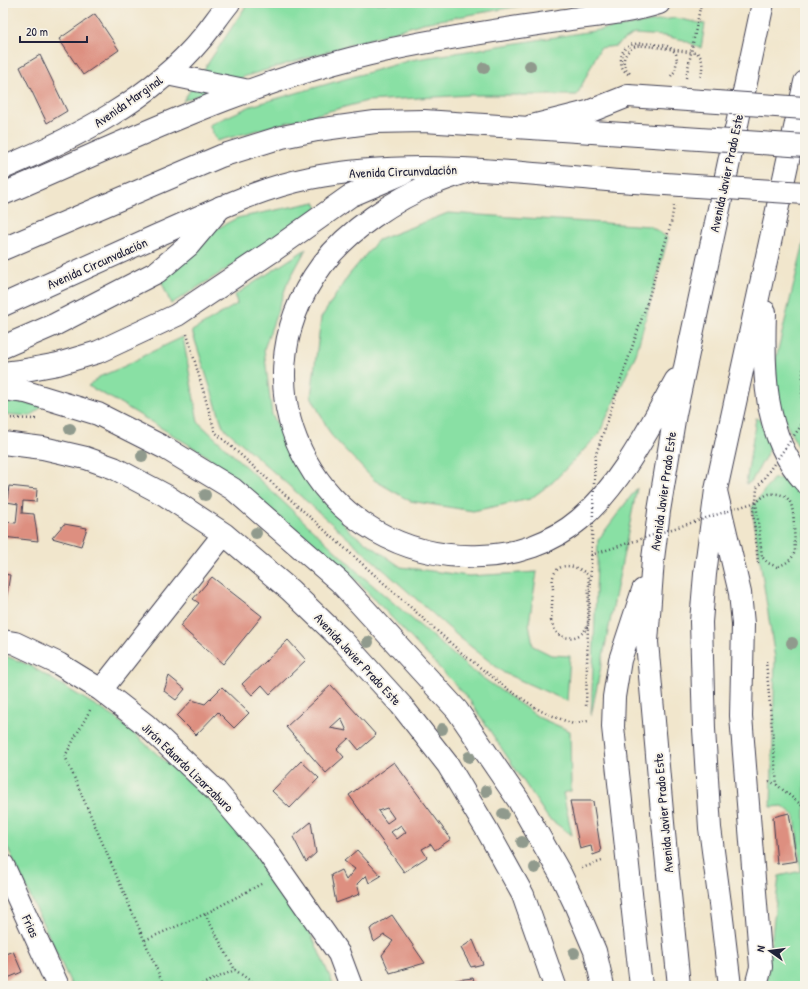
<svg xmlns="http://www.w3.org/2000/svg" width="808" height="989" font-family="'Patrick Hand',sans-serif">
	<rect width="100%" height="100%" fill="#f7f3e8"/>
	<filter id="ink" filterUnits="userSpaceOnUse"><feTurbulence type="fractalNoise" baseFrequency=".025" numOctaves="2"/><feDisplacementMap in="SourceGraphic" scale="8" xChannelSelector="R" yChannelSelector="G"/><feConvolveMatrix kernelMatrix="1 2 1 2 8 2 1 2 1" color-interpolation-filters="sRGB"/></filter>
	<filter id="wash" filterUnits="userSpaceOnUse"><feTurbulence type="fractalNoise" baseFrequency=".012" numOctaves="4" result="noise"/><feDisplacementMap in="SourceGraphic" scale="16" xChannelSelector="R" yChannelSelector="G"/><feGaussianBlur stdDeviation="0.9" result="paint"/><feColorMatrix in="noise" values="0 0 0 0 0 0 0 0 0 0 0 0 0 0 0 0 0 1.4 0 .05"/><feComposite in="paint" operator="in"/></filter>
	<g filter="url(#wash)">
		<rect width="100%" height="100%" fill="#f1e6cc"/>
		<path fill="#89e0a4" stroke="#568170" d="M248,3H537L423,23L246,76L183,101Z
			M675,18L705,24L701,48L683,40L665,36L634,34L623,40L616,46L600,48L577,95H469L367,101L217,141L209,125L251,106L411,60Z
			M315,202L318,208L227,269L171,304L161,280L203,236L237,218Z
			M448,213L650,226L668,238L636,354L599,434L553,482L530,499L473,511L410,501L374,480L331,435L311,396L321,318L348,276L378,240Z
			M805,238V457C796,444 780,415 778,399C776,385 776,372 776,358Z
			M306,249L287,284L264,349L272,415L315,491L351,532L401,567L469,576L537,572L529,623L533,646L551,655L570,656L567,701L504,673L459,637L223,427L192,331L237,304L235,295Z
			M183,337L198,422L361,575L470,669L540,718L570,731L571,791L563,793L572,835L548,818L468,698L357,581L204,454L120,403L88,386L99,377L125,366L145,355Z
			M3,399L43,406L30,416L3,414Z
			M756,418L761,420L764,433L771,447L751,482L746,484Z
			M785,478L805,499V986H766L779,876L801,871L795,816L783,806L771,807L775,659L752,507L773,479Z
			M637,488L591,716L598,540Z
			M3,655L29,665L116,718L232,820L311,934L334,986H72L3,838Z"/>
		<g id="blocks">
			<path fill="#dd8f80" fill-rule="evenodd" d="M95,14L119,50L83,75L59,39Z
				M40,55L67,111L47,123L20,67Z
				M9,486L37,489L36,502L23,501L22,513L34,514L38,541L3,537V522L16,523L18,504L7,502Z
				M64,524L87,528L81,546L52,538Z
				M3,574L10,575L5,605H3Z
				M212,577L262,616L223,664L180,626L199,603L193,599Z
				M288,640L306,660L270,694L262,685L252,695L242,684Z
				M169,676L185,689L176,700L164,691Z
				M331,685L376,735L359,750L349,738L337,749L344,757L326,773L286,727ZM341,718L347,731L330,728Z
				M222,687L249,713L234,728L218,712L196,735L177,716L192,700L205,704Z
				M301,761L319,778L290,808L272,791Z
				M394,762L451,839L435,850L431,844L422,849L427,857L404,872L349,795ZM387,808L394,818L387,823L378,811ZM401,825L406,832L397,839L391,832Z
				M570,801H593L601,852L593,855L591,846L580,849Z
				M789,813L797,861L777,864L773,817Z
				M311,822L316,853L306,862L293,837Z
				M357,850L381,876L369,883L366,875L357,884L360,894L336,903L331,875L341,870L346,880L355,869L344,861Z
				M392,915L425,963L390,973L382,955L393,941L384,935L374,942L370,929Z
				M473,940L483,964L471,967L461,948Z
				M13,951L22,972L3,980V955Z
				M473,978L475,986H457L455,980Z"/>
		</g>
	</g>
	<g filter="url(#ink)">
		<use href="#blocks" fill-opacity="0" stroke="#413f51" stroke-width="1"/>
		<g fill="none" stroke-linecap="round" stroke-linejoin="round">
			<defs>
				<path id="minor" d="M532,126L588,112L628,96
					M3,347L56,324L157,272L189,245L221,207
					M3,443L43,448L86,458L114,468L165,495L224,534L290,590L343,641L401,705L448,765L487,830L523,895L555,986
					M716,491L740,593L743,624L741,716L761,967L756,986
					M3,641L15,643L59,664L101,690L146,725L216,791L264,847L339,954L351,986
					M101,690L224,534
					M3,865L58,986"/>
				<path id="major" d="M3,168C77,137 151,100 203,37C212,26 220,14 229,3
					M3,249L221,156L282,137L317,130L375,122L424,121L623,134
					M3,305C54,282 105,259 156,236C207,214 256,189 310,178C411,158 517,173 619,181
					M3,373L20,371L58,364L98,352L177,315L274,250L350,196L404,173"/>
				<path id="highway" d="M167,74L249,91
					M472,170C460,174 447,178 435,183C395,199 348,230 322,265C226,394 324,563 481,556C516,555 552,543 579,520C621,485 649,428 676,380
					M3,194C127,141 251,80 383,51C445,37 508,29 571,19C600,15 631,12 659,3
					M765,312C763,370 763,436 805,482
					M3,389L26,392L98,414L167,449L233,489L340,582L457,710L519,801L561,875L574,902L595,951L603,986
					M641,986L613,727L614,697L620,660L643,590
					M679,986L663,823L647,642L653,559L659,511L675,414L763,3
					M730,986L722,919L710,828L704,729L701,622L705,574L716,490L805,82"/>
			</defs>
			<use href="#minor" stroke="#413f51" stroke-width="24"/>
			<use href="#major" stroke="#413f51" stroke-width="24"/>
			<use href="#highway" stroke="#413f51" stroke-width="24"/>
			<path stroke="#413f51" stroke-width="2.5" stroke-dasharray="1 3" stroke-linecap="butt" d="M630,73C625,68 622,63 625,56C627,52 631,48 636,46C645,44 685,52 697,53C705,59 702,71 700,79
				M671,76L675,71L677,60
				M647,303L671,223L674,206
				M187,334L215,432L464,655L509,690L541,711L573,724L588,721
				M805,337L802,397L805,414
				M3,418L36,419
				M758,563L753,512C755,504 760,497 769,494C776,493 786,494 790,502C795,510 794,540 795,551C792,561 786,563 777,567
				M551,621C552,611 552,600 553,590C553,586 552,581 553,577C558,560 577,566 587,574L589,583L586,706
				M766,661L777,785
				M90,710L65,756L164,986
				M769,781L777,785L805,808
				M582,868L602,861
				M205,914L235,970
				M145,940L205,914L263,883
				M198,986L235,970L258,986"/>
			<use href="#minor" stroke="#fff" stroke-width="22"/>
			<use href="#major" stroke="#fff" stroke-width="22"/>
			<use href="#highway" stroke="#fff" stroke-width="22"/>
			<defs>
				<path id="minor-bridge" d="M628,96L805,108"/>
				<path id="major-bridge" d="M623,134L805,146
					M619,181L805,193"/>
			</defs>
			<use href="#minor-bridge" stroke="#413f51" stroke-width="24" stroke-linecap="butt"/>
			<use href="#major-bridge" stroke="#413f51" stroke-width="24" stroke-linecap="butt"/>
			<path stroke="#413f51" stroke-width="2.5" stroke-dasharray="1 3" stroke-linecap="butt" d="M628,74C624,71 621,67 621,61C621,41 639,43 654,44C658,45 663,45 667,46C670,47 674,51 676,54L677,60
				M686,78L701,3
				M591,555L756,502
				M777,567L768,563L762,557L756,502L757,488L805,420
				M551,621C553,625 554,630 557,633C565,641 580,638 586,629C587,627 588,623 589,620L595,457L647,303"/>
			<use href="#minor-bridge" stroke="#fff" stroke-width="22"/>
			<use href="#major-bridge" stroke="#fff" stroke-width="22"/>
		</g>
		<g fill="#909a8d">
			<circle cx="530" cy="66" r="6"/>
			<circle cx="484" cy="68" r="6"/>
			<circle cx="70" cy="429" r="6"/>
			<circle cx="142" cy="456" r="6"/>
			<circle cx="205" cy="495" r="6"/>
			<circle cx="256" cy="533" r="6"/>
			<circle cx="368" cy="642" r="6"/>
			<circle cx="792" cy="643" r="6"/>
			<circle cx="442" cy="729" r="6"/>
			<circle cx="469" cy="757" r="6"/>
			<circle cx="486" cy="791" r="6"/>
			<circle cx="503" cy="814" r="6"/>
			<circle cx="522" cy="842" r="6"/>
			<circle cx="535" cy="868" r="6"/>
			<circle cx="574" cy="953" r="6"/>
		</g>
	</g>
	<g text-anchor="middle" stroke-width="4" stroke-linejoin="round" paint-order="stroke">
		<g font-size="13" fill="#22223b" stroke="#f7f3e8">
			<text transform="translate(128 101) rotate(-35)" y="5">Avenida Marginal</text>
			<text transform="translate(403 171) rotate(-2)" y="5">Avenida Circunvalación</text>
			<text transform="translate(726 173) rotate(-78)" y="5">Avenida Javier Prado Este</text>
			<text transform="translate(97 263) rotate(-24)" y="5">Avenida Circunvalación</text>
			<text transform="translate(663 491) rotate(-82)" y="5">Avenida Javier Prado Este</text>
			<text transform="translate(358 659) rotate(47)" y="5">Avenida Javier Prado Este</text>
			<text transform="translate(188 767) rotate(44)" y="5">Jirón Eduardo Lizarzaburo</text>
			<text transform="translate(663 813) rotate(-95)" y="5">Avenida Javier Prado Este</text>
			<text transform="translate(31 926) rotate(65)" y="5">Frias</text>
		</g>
	</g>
	<rect width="808" height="989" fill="none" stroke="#f7f3e8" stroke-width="16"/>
	<g transform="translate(770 951) rotate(284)" stroke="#f7f3e8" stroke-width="3" paint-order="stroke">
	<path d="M0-3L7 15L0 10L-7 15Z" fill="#22223b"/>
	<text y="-6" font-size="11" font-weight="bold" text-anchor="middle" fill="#22223b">N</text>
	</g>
	<path d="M20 36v6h67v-6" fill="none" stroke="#22223b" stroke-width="2"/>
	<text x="26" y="36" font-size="12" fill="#22223b" stroke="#f7f3e8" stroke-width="3" paint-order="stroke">20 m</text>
</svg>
